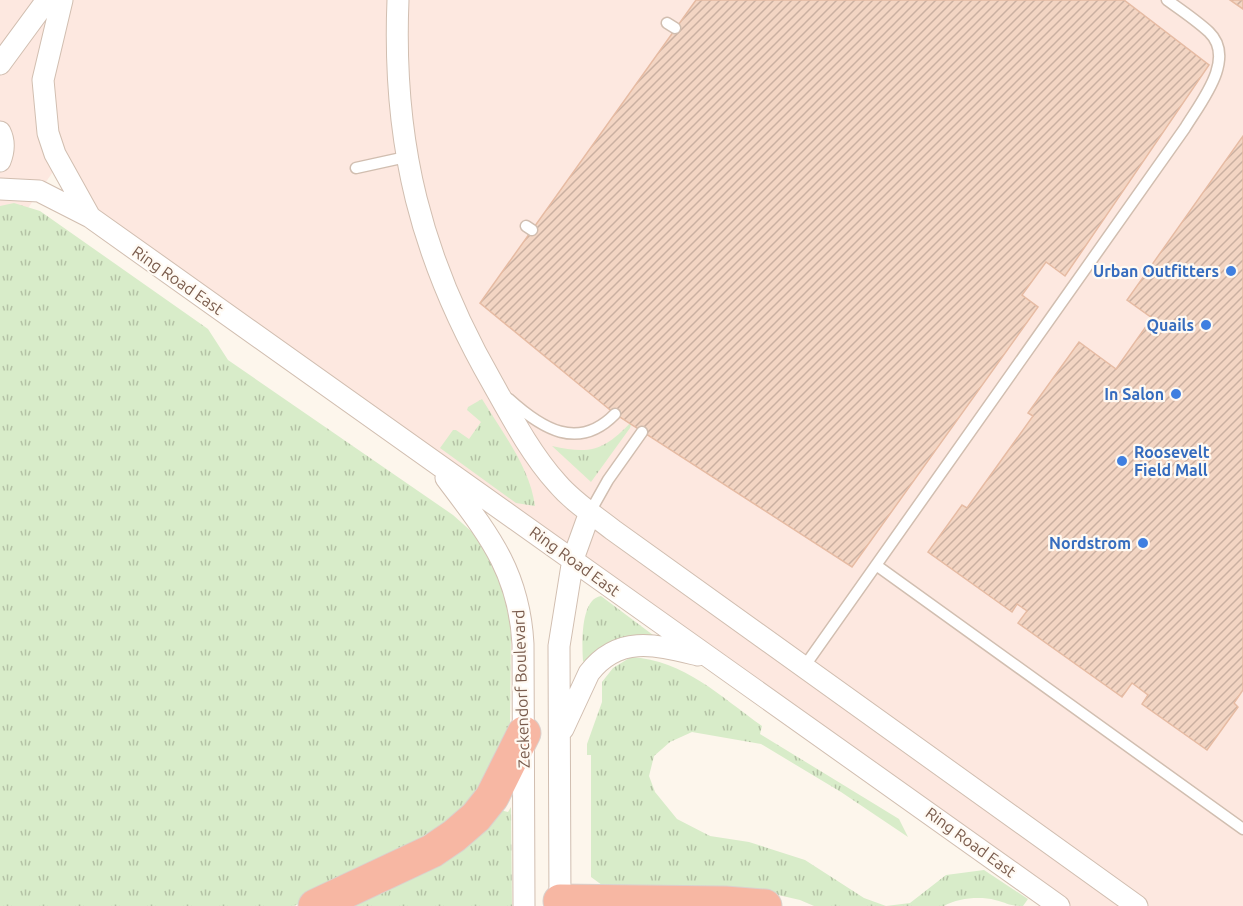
<svg xmlns="http://www.w3.org/2000/svg" width="1243" height="906" font-family="Ubuntu,sans-serif">
	<defs>
		<pattern id="grass-tufts" width="24" height="20" patternUnits="userSpaceOnUse" patternTransform="scale(1.5)"><rect width="24" height="20" fill="#d8ecc9"/><path d="M3 7l-1-3M5 7V3M7 7l1-3M15 17l-1-3M17 17v-4M19 17l1-3" fill="none" stroke="#b4c2a5"/></pattern>
		<pattern id="building-hatch" width="6" height="6" patternUnits="userSpaceOnUse" patternTransform="scale(1.5)"><rect width="6" height="6" fill="#f3d5c3"/><path d="M-1 1l2-2M0 6l6-6M5 7l2-2" fill="none" stroke="#cab0a1"/></pattern>
	</defs>
	<rect width="100%" height="100%" fill="#fdf6ec"/>
	<path fill="#fde8e0" d="M0,0H1243V906H1059L90,217L61,160L0,249Z"/>
	<path fill="url(#grass-tufts)" d="M14,203L40,211L208,329L228,360L453,515L472,532L488,553L501,584L511,626L510,727L482,800L391,863L294,906H0V206Z
		M482,399C502,432 530,467 535,506L516,503L440,448L453,430H456L469,439L481,422L467,410L468,407Z
		M632,421L630,428L591,482L552,446C591,455 605,450 632,421Z
		M601,596L653,635L585,663L583,661C582,645 580,599 601,596Z
		M631,657C684,660 721,697 762,726L760,734L899,819L908,837L841,792L761,744L692,732L670,742L654,756L649,776L655,792L677,819L710,836L749,842L805,860L864,898L886,906L910,903L946,875L984,870L1028,899L1023,906C1008,906 1008,903 995,900C980,896 958,898 944,906H814L800,900L748,888L699,890L606,888L591,877V755H587V744L602,702V682L613,668Z
		M511,807L512,906H349L500,810L508,812Z"/>
	<path fill="url(#building-hatch)" stroke="#e6bba3" stroke-width="1.5" d="M696,0H1124L1209,65L1065,276L1046,262L1022,295L1038,307L852,567L615,414L480,303Z
		M1230,0H1243V9Z
		M1243,136V690L1234,703L1238,707L1207,750L1142,704L1148,695L1132,683L1122,697L1018,623L1027,611L1017,604L1012,612L928,552L962,505L967,508L1033,416L1028,413L1079,342L1116,369L1152,318L1127,300Z"/>
	<g fill="none" stroke-linecap="round" stroke-linejoin="round">
		<defs>
			<path id="service" d="M667,23L675,28
				M356,168L406,157
				M526,226L532,230
				M509,399C541,428 578,452 615,414
				M590,512L608,480L642,432
				M876,565L1243,829
				M804,667L1185,128C1200,103 1237,59 1209,32C1196,20 1181,10 1167,0"/>
			<path id="minor" d="M62,0L43,80L48,133L55,154L90,217
				M398,0C392,144 421,259 493,384C512,418 531,454 557,483C573,502 594,515 613,530L1137,906
				M0,64L47,0
				M0,132C5,142 4,151 0,161
				M0,189L39,191L90,217L1059,906
				M446,478C488,534 519,571 523,644L524,906
				M563,729L589,673C619,634 657,645 698,655
				M560,906L559,646L573,559L590,512"/>
			<path id="motorway" d="M560,901L725,903L765,906
				M315,906L432,851L454,836L476,817L492,797L524,733"/>
		</defs>
		<use href="#service" stroke="#d1beb0" stroke-width="13"/>
		<use href="#minor" stroke="#d1beb0" stroke-width="23"/>
		<use href="#motorway" stroke="#dad1cd" stroke-width="35"/>
		<use href="#service" stroke="#fff" stroke-width="10"/>
		<use href="#minor" stroke="#fff" stroke-width="21"/>
		<use href="#motorway" stroke="#f7b7a3" stroke-width="33"/>
	</g>
	<g fill="#3f7fe0" stroke="#fffaf3" stroke-width="2">
		<circle cx="1231" cy="271" r="6"/>
		<circle cx="1206" cy="325" r="6"/>
		<circle cx="1176" cy="394" r="6"/>
		<circle cx="1122" cy="461" r="6"/>
		<circle cx="1143" cy="543" r="6"/>
	</g>
	<g text-anchor="middle" stroke-width="4.5" stroke-linejoin="round" paint-order="stroke">
		<g font-size="16" font-weight="bold" fill="#366cbe" stroke="#fffaf3" text-anchor="end">
			<text x="1219" y="277">Urban Outfitters</text>
			<text x="1194" y="331">Quails</text>
			<text x="1164" y="400">In Salon</text>
			<text x="1134" y="458" text-anchor="start">Roosevelt<tspan x="1134" dy="18">Field Mall</tspan></text>
			<text x="1131" y="549">Nordstrom</text>
		</g>
		<g font-size="16" fill="#7a5c4d" stroke="#fffaf3">
			<text transform="translate(178 280) rotate(35)" y="6">Ring Road East</text>
			<text transform="translate(575 561) rotate(36)" y="6">Ring Road East</text>
			<text transform="translate(521 689) rotate(-92)" y="6">Zeckendorf Boulevard</text>
			<text transform="translate(971 842) rotate(36)" y="6">Ring Road East</text>
		</g>
	</g>
</svg>
